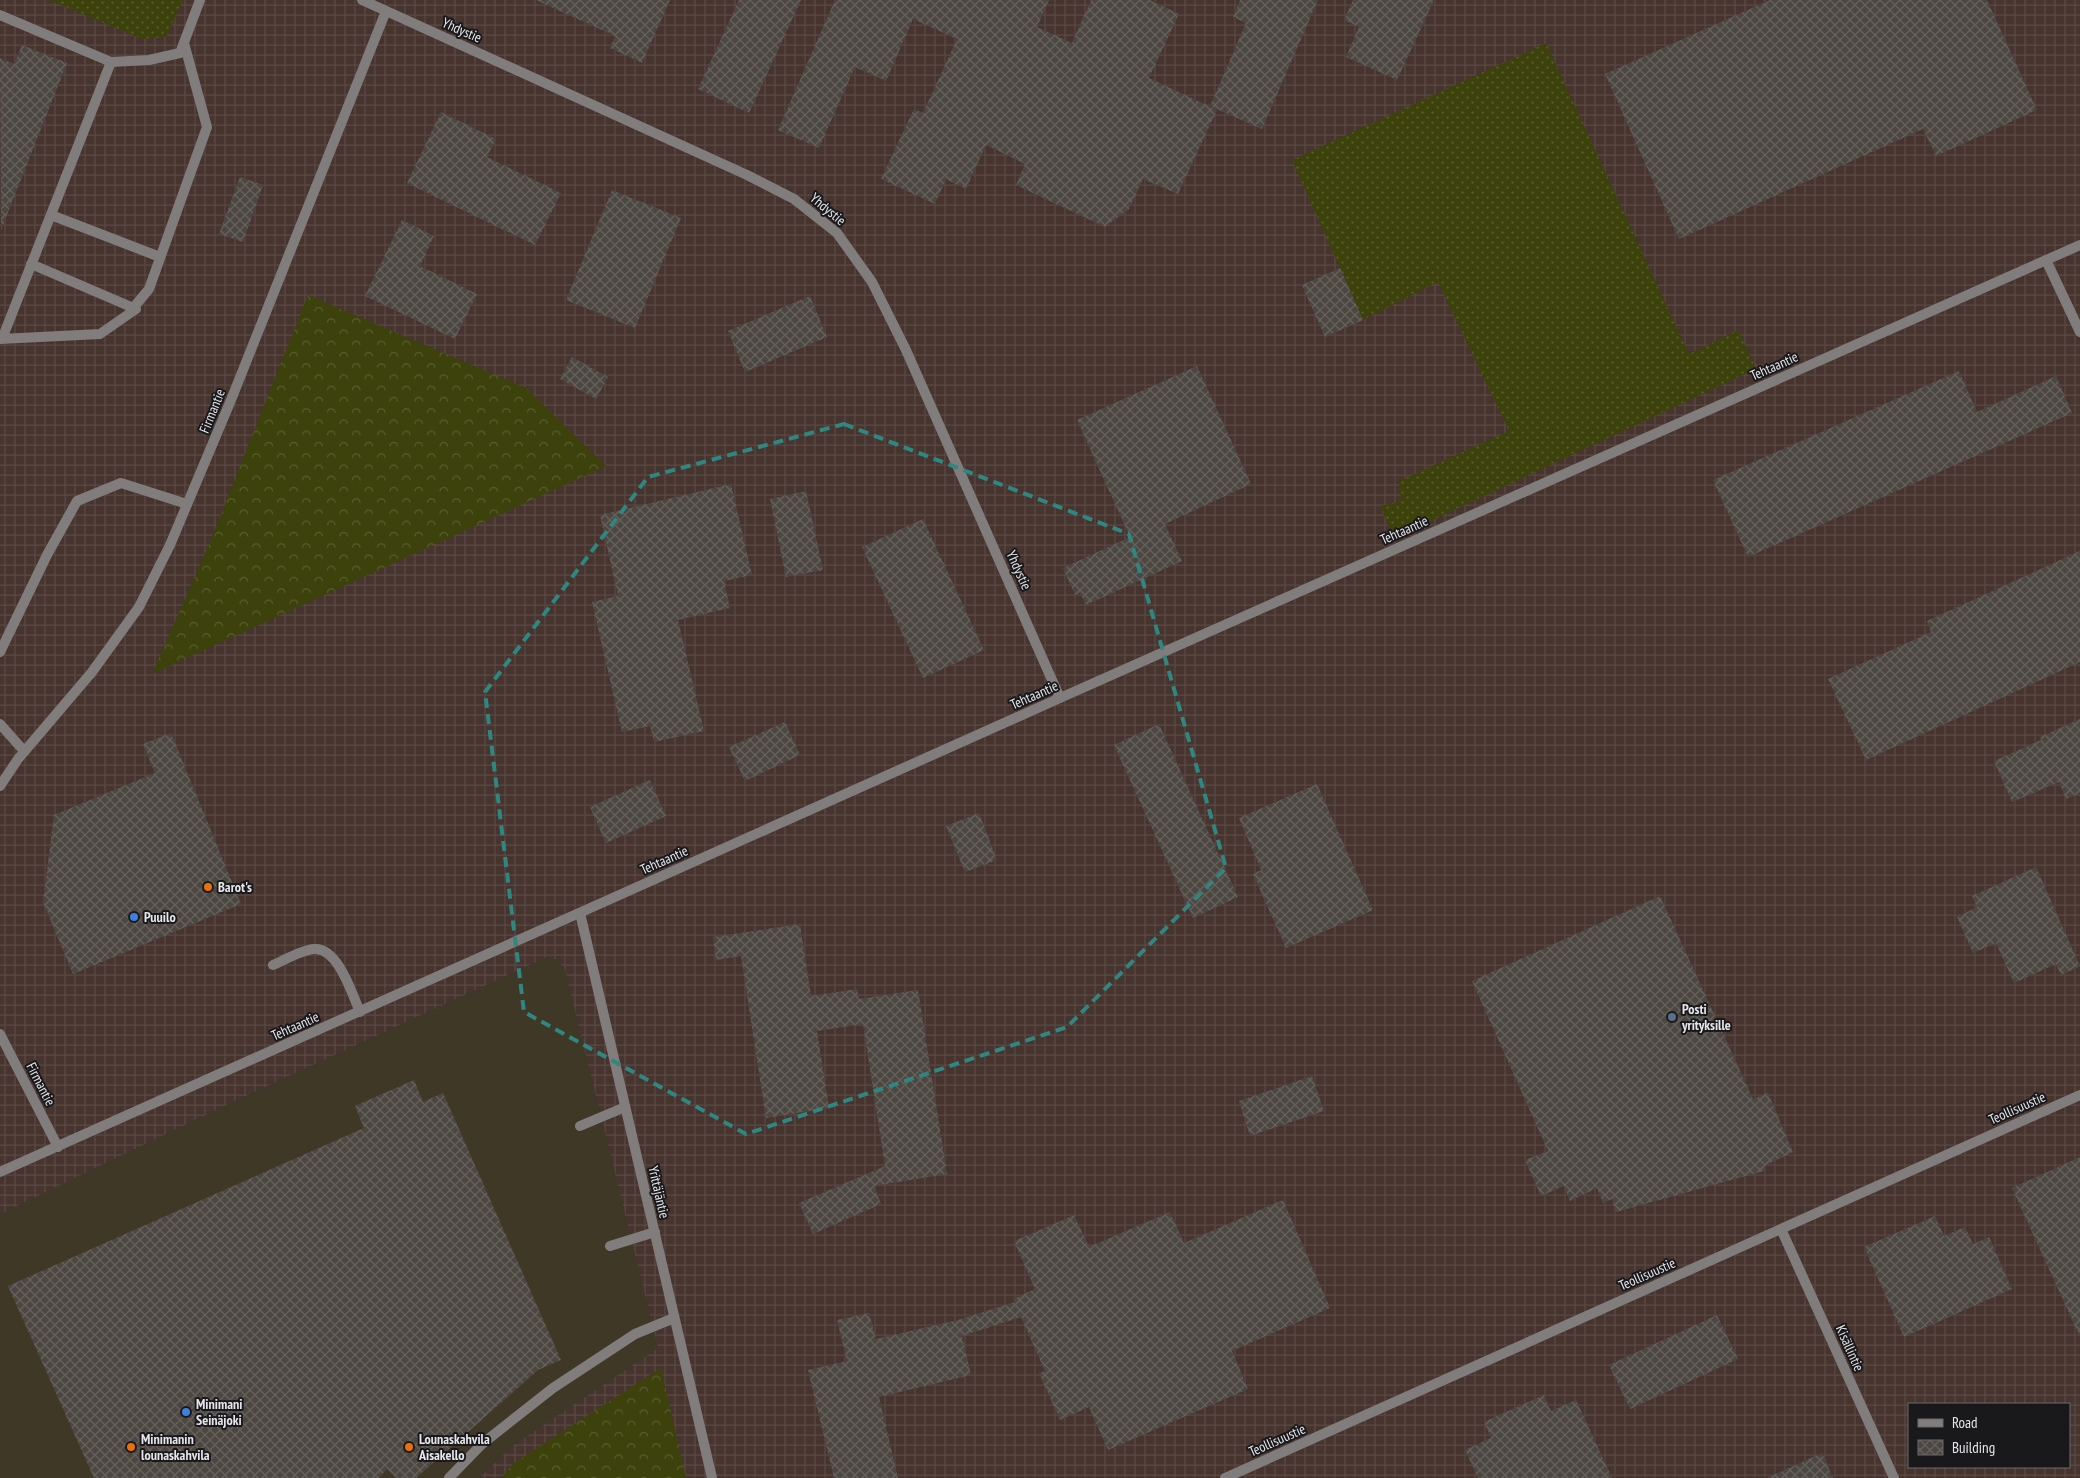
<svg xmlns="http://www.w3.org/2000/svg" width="2080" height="1478" font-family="'PT Sans Narrow',sans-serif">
	<defs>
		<pattern id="industrial-grid" width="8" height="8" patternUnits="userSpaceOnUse" patternTransform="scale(1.25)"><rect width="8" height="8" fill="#47342f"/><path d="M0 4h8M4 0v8" fill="none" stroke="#594843"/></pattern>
		<pattern id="grass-dots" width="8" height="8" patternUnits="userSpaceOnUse" patternTransform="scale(1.25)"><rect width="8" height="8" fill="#3d420c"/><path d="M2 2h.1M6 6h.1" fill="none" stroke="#595d30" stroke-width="1.8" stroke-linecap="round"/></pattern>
		<pattern id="forest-crowns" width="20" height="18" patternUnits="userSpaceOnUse" patternTransform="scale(1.25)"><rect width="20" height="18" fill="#3d420c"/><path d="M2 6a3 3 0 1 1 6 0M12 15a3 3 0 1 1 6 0" fill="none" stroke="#595d30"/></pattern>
		<pattern id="building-cross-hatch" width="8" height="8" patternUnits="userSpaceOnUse" patternTransform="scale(1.25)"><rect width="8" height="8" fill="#4d4742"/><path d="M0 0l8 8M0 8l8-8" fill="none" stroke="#66615d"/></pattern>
	</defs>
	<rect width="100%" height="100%" fill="#303137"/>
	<path fill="#403827" d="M547,957L557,960L565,970L658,1348L515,1444L479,1478H0V1033L79,1176L235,1101Z"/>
	<path fill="url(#industrial-grid)" fill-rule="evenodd" d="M0,0H2080V1478H479L515,1444L658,1348L565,970L557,960L547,957L235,1101L0,1214ZM1909,1404H2069V1467H1909Z"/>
	<path fill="url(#grass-dots)" d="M49,0H183L166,37L142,39Z
		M1546,43L1689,354L1738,330L1756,369L1394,538L1380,506L1401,501L1399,481L1509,431L1438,282L1363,320L1292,160Z"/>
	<path fill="url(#forest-crowns)" d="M308,295L526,388L606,466L152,674L210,542Z
		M661,1368L686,1478H501L514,1463Z"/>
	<path fill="url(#building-cross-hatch)" d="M536,0H670L642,63L610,48L615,36Z
		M739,0H801L749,113L698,89Z
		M835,0H1049L1037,27L1072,43L1091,0H1150L1179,14L1149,78L1217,110L1178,194L1143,179L1129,209L1105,227L1016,185L1025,164L986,145L966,189L946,179L935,204L881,179L914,109L923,113L957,39L913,19L886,81L855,67L819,148L778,130Z
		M1240,0H1318L1262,129L1210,106L1246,23L1233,17Z
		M1353,0H1434L1397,80L1346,57L1359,27L1344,20Z
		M1770,0H1987L2037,110L1936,156L1923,129L1679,239L1605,74Z
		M22,45L67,63L1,230L0,58L14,64Z
		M441,112L496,139L487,157L561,193L535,245L407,183Z
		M240,177L263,185L243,242L219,234Z
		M612,190L681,218L635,328L566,300Z
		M402,220L434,236L420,266L477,294L455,339L365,296Z
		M1340,268L1363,320L1325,337L1302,285Z
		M810,296L827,337L745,372L728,331Z
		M572,357L608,377L596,399L560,379Z
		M1197,366L1251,484L1165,524L1182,561L1086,605L1080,593L1075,595L1063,568L1130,537L1077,420Z
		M1959,371L1977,412L2056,376L2072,413L1748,557L1713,480Z
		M731,484L752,575L724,581L730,608L678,620L704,731L654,742L650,726L622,732L592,602L618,596L600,515Z
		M806,491L823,570L786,577L770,499Z
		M923,519L984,650L923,678L862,547Z
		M2080,551V662L1866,760L1828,679L1931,632L1927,621Z
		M2080,719V793L2066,799L2059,782L2012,802L1994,761L2041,740L2040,737Z
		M785,722L800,755L745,781L729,747Z
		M1159,724L1238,897L1193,918L1114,745Z
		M171,733L241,904L73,974L43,902L54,815L155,773L143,744Z
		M650,780L666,816L606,843L590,807Z
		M1317,784L1373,910L1286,948L1253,874L1261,870L1239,818Z
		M979,813L997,860L965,872L946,826Z
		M2036,867L2080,966L2061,975L2056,964L2014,983L1996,943L1973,953L1957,917L1977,907L1972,896Z
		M1660,896L1753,1099L1768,1093L1793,1152L1764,1166V1171L1616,1212L1612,1199L1603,1203L1597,1188L1570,1201L1564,1186L1541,1196L1525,1160L1548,1151L1472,981Z
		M800,924L811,996L857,989L859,999L918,990L947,1174L874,1186L881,1204L813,1234L799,1203L885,1166L863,1024L817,1031L829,1108L766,1118L741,956L716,960L713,937Z
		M1312,1076L1324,1111L1250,1136L1239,1101Z
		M414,1080L423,1102L443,1093L561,1360L538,1370L416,1478H396L387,1469L379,1478H94L8,1286L364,1128L355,1106Z
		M2080,1157V1337L2012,1188Z
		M1283,1200L1330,1308L1232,1351L1248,1389L1108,1450L1089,1407L1060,1420L1039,1373L1045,1371L1021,1317L962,1336L971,1375L879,1397L898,1478H834L808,1370L847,1361L837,1320L869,1313L876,1339L958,1320L1015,1302L1013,1299L1035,1289L1014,1241L1074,1215L1089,1247L1170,1212L1184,1243Z
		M1935,1216L1944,1236L1965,1227L1973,1244L1989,1237L2012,1289L1904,1337L1864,1247Z
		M1717,1315L1738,1359L1630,1409L1609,1365Z
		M1544,1395L1551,1411L1576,1400L1612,1478H1478L1465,1450L1491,1438L1484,1422Z
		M1822,1453L1833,1478H1767Z"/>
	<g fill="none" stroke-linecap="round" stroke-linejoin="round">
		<path stroke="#817d7c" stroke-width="10" d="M0,15L111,62L149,60L180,53L200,0
			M51,215L160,257
			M31,264L136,309
			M0,339L100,334L136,309L134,307L149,289L207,127L184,43
			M2,339L111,62
			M0,652L47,555L77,501L121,483L187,504
			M0,724L24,751
			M273,965C285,960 301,950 314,949C338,947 352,994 360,1012
			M580,1126L625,1107
			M610,1246L655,1232
			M449,1478L482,1444L553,1388L635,1334L674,1318"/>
		<path stroke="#817d7c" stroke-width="10" d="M362,0L747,175L794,199L837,233L872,282L906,350L1060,698
			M2046,260L2080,332
			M0,786L18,759L92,672L139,607L170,545L231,400L386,11
			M580,913L712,1478
			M0,1034L58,1147
			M1781,1229L1894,1478
			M1225,1478L2080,1095"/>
		<path stroke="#817d7c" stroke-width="10" d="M0,1172L1060,698L2080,245"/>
	</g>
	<path fill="none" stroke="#2f8781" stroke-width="4" stroke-dasharray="10 6" stroke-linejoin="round" d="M844,424L1129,534L1226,868L1067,1027L746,1134L524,1012L485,692L648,477Z"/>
	<g fill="#e8710a" stroke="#19191c" stroke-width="2">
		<circle cx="208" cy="887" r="5"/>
		<circle cx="131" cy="1447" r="5"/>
		<circle cx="409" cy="1447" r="5"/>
	</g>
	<g fill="#3f7fe0" stroke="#19191c" stroke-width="2">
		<circle cx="134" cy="917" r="5"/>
		<circle cx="186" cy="1412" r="5"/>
	</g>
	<circle fill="#5c6f8a" stroke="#19191c" stroke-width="2" cx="1672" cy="1017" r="5"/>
	<g text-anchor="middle" stroke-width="4" stroke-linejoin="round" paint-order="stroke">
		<g font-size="14" fill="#e5e5ea" stroke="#19191c">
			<text transform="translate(462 30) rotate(24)" y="5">Yhdystie</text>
			<text transform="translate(828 209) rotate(40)" y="5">Yhdystie</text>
			<text transform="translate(1774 366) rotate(-24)" y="5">Tehtaantie</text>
			<text transform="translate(212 411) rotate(-68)" y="5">Firmantie</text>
			<text transform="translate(1404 530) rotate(-24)" y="5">Tehtaantie</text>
			<text transform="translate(1019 570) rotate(66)" y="5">Yhdystie</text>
			<text transform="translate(1034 695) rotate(-24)" y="5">Tehtaantie</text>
			<text transform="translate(664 860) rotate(-24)" y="5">Tehtaantie</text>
			<text transform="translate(295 1026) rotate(-24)" y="5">Tehtaantie</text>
			<text transform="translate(41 1084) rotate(63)" y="5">Firmantie</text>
			<text transform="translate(2017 1108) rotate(-24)" y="5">Teollisuustie</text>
			<text transform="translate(659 1192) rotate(77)" y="5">Yrittäjäntie</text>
			<text transform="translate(1647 1274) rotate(-24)" y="5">Teollisuustie</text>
			<text transform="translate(1850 1348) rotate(66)" y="5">Kisällintie</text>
			<text transform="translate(1277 1440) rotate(-24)" y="5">Teollisuustie</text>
		</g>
		<g font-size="14" font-weight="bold" fill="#e5e5ea" stroke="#19191c" text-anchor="start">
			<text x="218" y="892">Barot's</text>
			<text x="144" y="922">Puuilo</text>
			<text x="1682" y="1014">Posti<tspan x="1682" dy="16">yrityksille</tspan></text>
			<text x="196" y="1409">Minimani<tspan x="196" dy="16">Seinäjoki</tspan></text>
			<text x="141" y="1444">Minimanin<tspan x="141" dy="16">lounaskahvila</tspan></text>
			<text x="419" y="1444">Lounaskahvila<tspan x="419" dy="16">Aisakello</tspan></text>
		</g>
	</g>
	<rect x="1908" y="1403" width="162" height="65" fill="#19191c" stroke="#6b6b6e"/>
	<rect x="1918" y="1419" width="25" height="8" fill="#817d7c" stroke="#6b6b6e"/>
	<text x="1952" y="1428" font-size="15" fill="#e5e5ea">Road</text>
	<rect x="1918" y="1440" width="25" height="15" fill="url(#building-cross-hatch)" stroke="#6b6b6e"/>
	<text x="1952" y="1453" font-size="15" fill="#e5e5ea">Building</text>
</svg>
